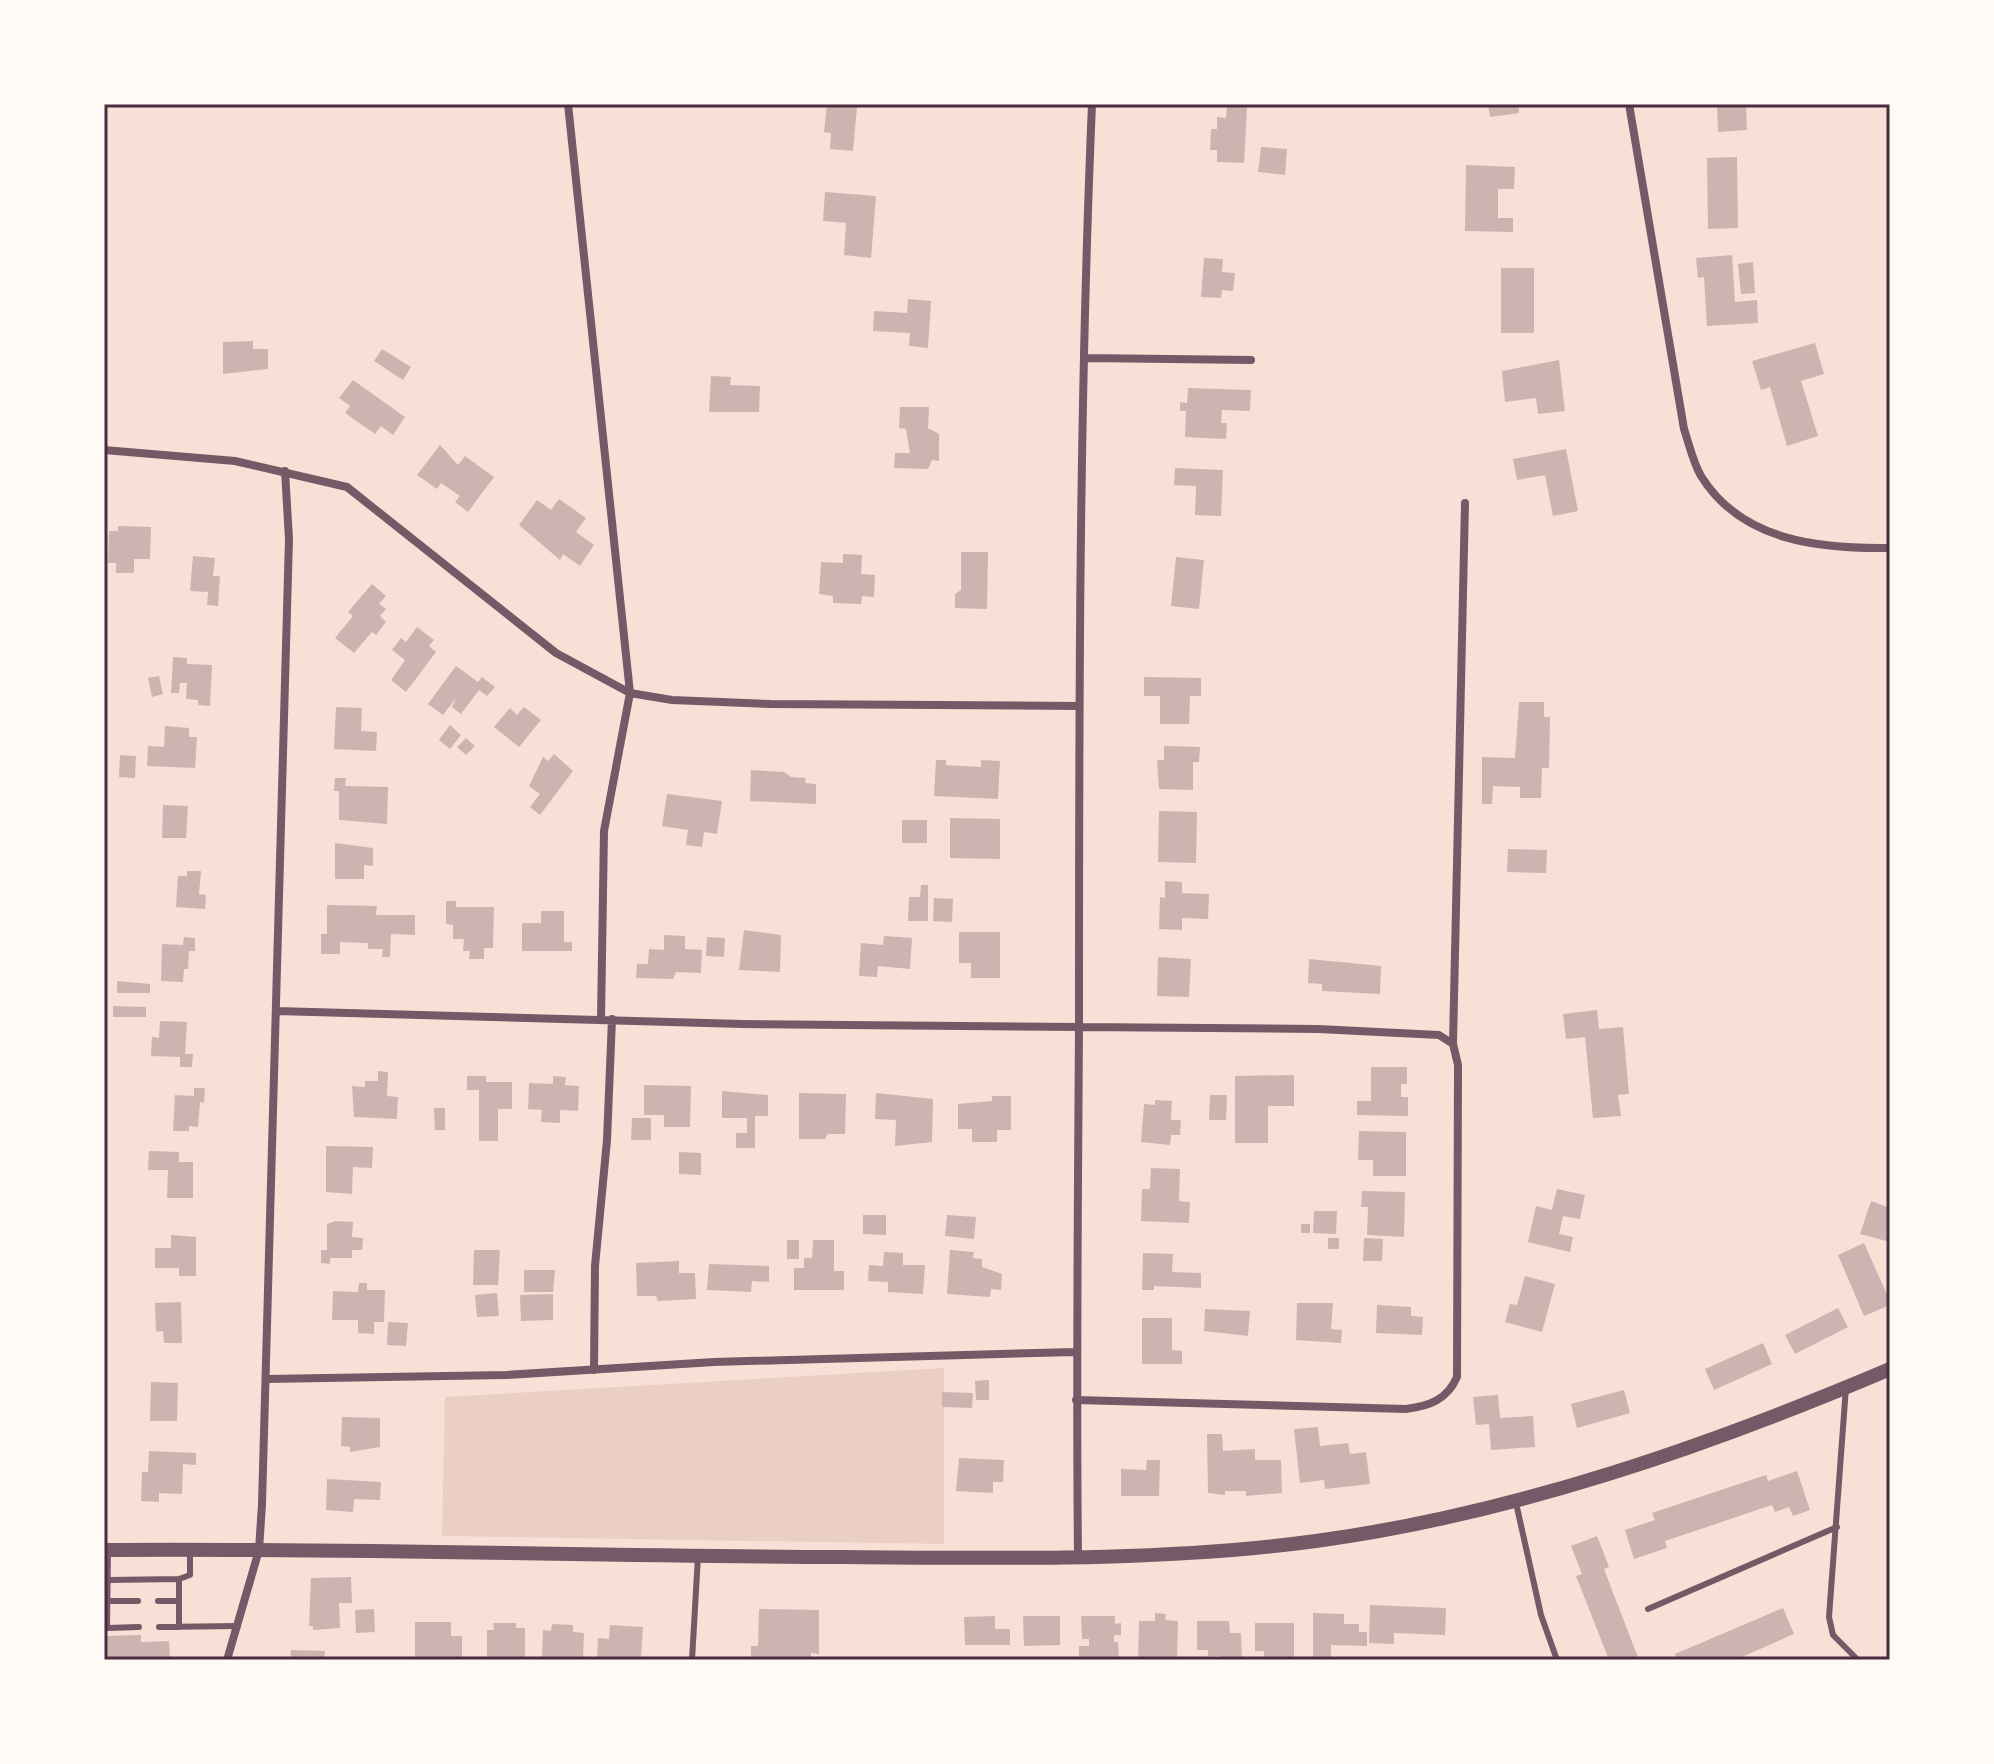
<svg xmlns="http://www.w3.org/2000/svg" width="1994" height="1764" font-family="Jost,sans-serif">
	<rect width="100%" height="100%" fill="#f7e1d7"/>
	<path fill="#ebcfc5" d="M944,1368V1544L442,1536L445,1397Z"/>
	<path fill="#ccb4b1" d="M827,104L857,107L853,151L830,149L831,133L824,132Z
		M1488,104H1518L1519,113L1490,117Z
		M1717,104H1746L1747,130L1718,132Z
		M1227,106L1247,107L1244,163L1217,162V150H1210L1211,129H1217V117L1226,118Z
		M1261,147L1287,149L1285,175L1258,172Z
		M1737,157L1738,228L1708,229L1707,158Z
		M1466,165L1515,167L1514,189H1498V218H1513V232L1465,231Z
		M825,192L876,196L871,258L844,255L846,223L823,221Z
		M1732,255L1735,302L1757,300L1758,323L1707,326L1704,277L1698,278L1696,258Z
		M1204,258L1223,259L1222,272L1235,273L1233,291L1222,290L1221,298L1201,297Z
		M1753,262L1755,293L1741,294L1738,264Z
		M1501,268H1534V333H1501Z
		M908,299L931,301L928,348L909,346L910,333L873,331L874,311L907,313Z
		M253,341V349H268V369L223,374V342Z
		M1815,343L1824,374L1801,381L1818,436L1787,446L1770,387L1761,390L1752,361Z
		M382,349L411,367L403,380L374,361Z
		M1559,360L1565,411L1538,414L1536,398L1505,402L1502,371Z
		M711,376L731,377L730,385L760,386L759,412H709Z
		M353,380L405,417L393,435L381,426L375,434L345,413L350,406L339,398Z
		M1188,388L1251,390L1250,411L1222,410L1221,423H1227L1226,439L1185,437L1186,411H1180V402L1187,403Z
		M900,407H929L928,428L939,434V461L932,460L928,469L894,468L895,453H910L906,429L899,428Z
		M440,445L458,465L465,456L494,477L468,512L455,502L460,496L441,483L437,489L417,475Z
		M1566,449L1578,511L1553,516L1545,475L1517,480L1513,459Z
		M1175,468L1223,470L1221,516L1195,515L1196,486L1174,485Z
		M559,499L586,518L576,532L594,545L580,566L563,554L560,560L519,525L537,500L551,510Z
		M118,526L151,527L150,559H134V573H116V563H108L109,531H118Z
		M961,552H988L987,609L955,608V594L961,590Z
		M843,554L862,555L861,574L875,575L874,597L862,596L861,604L833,603V596L819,594L821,562L843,563Z
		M193,556L215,558L213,576H220L218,606L207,605L208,592L190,591Z
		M1176,557L1204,560L1199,609L1171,606Z
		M372,584L386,596L379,604L386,609L380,616L386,622L376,635L372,632L354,653L335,638L353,616L348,612Z
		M417,627L434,640L429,646L436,652L406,692L391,680L405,660L392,650L401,638L406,642Z
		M173,657L187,658V664L212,665L210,706L198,705V700L186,699L187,683H180L179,693H171Z
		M456,666L478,682L482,677L495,687L487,696L479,690L461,714L452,707L456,698L443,715L428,704Z
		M159,676L163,694L152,697L148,678Z
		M1144,677L1201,678V696H1190L1189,724H1160V696H1144Z
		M1519,702H1544V717H1550L1549,768H1542L1541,798H1520V787L1493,786L1492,804H1482V757L1515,758Z
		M336,707L362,708L361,731L377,732L376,751L334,749Z
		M524,707L541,720L519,747L494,727L510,708L517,715Z
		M450,725L461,735L450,749L439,740Z
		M165,726L189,728V737H197L195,768L147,766L148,746L164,747Z
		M466,738L475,746L466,755L457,747Z
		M1164,746L1200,747L1199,762H1193V790L1159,789L1157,760H1164Z
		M554,754L573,771L540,815L530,807L540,794L529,786L543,757L548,761Z
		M120,755L136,756L135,778L119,777Z
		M936,760H946V765L981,767V760L1000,761L998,799L934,796Z
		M751,770L784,772L791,777L806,778L805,783L816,784V804L750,801Z
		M335,778H346L345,786L388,787L387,824L339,820V791H334Z
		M667,794L722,801L717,834L704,832L702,847L686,845L688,830L662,826Z
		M163,805L188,806L186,838H162Z
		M1159,811L1197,812L1196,863L1158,862Z
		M950,818L1000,819V859L950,858Z
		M902,820H927V843H902Z
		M335,843L373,848V866L364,865V879H335Z
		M1508,849L1547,850L1546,873L1507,872Z
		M187,871H201L199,894L206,895L205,909L176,907L178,876H187Z
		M1165,881L1182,882V893L1209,894L1208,919L1182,918V930L1159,929L1160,897L1165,898Z
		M921,885H928V921H908L909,897H920Z
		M934,898L953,899L952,922L933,921Z
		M446,901H456V907H494L493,948H484V959H469L470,951H463L464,939H453V925L446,924Z
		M327,905L377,906L376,915H415V935L391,934L390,957H382L383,949H368V943L340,942V954H321V934H327Z
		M541,911H564V942H572V951H522V923H541Z
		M744,930L781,935L780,972L739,970Z
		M959,932H1000V978H971V963H959Z
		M664,935L685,936V949L702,950L701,973L676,972L673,979L636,978L637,964H648L649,949L664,950Z
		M884,936L912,938L910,969L878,966L877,977L859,976L861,943L883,945Z
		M184,937L195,938V951H189L188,969H184L183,982L161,981L162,944L183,945Z
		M707,937L725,938L724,957L706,956Z
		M1158,957L1191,959L1189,997L1157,996Z
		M1309,959L1381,966L1380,994L1322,991V984L1308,983Z
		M117,981L150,984V993H117Z
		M113,1006L146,1007V1017H113Z
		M1597,1010L1599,1029L1623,1027L1629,1094L1618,1095L1621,1116L1593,1118L1585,1037L1566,1039L1563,1014Z
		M160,1021L187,1022L185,1054H193L192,1067H180V1057L151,1056L152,1037L159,1038Z
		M1371,1067H1407V1084H1401V1097H1408V1116L1357,1115V1101H1371Z
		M378,1071L388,1072L387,1096L398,1097L397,1119L354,1117L352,1086L365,1087V1081H378Z
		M1294,1075V1106H1268V1143H1235V1076Z
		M467,1076H486V1082H512V1109H498V1141H479V1090H467Z
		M553,1076L566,1077L565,1085L579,1086L578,1111L560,1110V1123L541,1122L542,1110L528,1109L529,1083L553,1084Z
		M644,1085L691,1086L690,1127H664V1115H644Z
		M194,1088H205L204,1103L200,1102L198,1127L189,1126V1131H173L175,1095L194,1096Z
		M722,1091L768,1095V1116H755V1148H736V1133H747V1118H722Z
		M799,1093L846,1094L845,1134H828L825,1139H799Z
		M876,1093L933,1099L932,1142L895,1146L896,1120L875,1119Z
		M1210,1095H1227L1226,1120H1209Z
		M992,1096H1011V1130H997V1142H972V1129H958V1104L992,1101Z
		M1155,1100L1172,1101L1171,1120H1181L1180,1135H1171L1170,1145L1141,1142L1144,1104L1155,1105Z
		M434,1108H445V1130H435Z
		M632,1118H651V1140H631Z
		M1359,1131L1406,1132V1176H1373V1160H1358Z
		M326,1146L373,1147L372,1168L353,1167L352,1194L326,1192Z
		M149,1151L179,1152V1162H193V1198H167L168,1170H148Z
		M679,1152L701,1153V1175L679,1174Z
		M1151,1168L1180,1169L1179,1201L1190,1202L1189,1223L1141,1221L1142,1189H1150Z
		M1557,1189L1585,1195L1580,1219L1563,1216L1559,1234L1573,1237L1570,1252L1528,1242L1536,1206L1552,1210Z
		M1362,1191L1405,1192L1404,1237L1367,1235L1368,1207H1361Z
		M1871,1201L1890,1208V1242L1860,1234Z
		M1314,1211H1337L1336,1234L1313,1233Z
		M863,1215H886V1235L863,1234Z
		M947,1215L976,1217L974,1239L945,1236Z
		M336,1221L353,1222L352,1237L363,1238L362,1250H352V1258H330V1264L321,1263V1250H327V1224Z
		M1301,1224H1310V1233H1301Z
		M171,1235L196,1237V1276H179V1268H155V1248H171Z
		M1328,1238H1339V1249H1328Z
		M1364,1238L1383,1239L1382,1261H1363Z
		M787,1240H799V1259H787Z
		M813,1240H834V1271H844V1290H794V1268H804V1258H812Z
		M1864,1243L1890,1301V1305L1864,1316L1838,1255Z
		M474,1250H500L498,1285H473Z
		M950,1250L974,1252L973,1258L982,1259V1267L1002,1274L1001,1290L991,1289L990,1297L947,1294Z
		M884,1252L903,1253V1265H925L923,1294L888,1292V1282L868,1281L869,1265L883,1266Z
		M1143,1253L1173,1254L1172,1272L1201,1273V1288L1154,1286V1290H1142Z
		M679,1261V1273H695L696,1299L658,1301L656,1296H637L636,1263Z
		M709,1264L769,1266V1282L752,1281L751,1292L707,1290Z
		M524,1270H555L553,1292H524Z
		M1525,1276L1555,1284L1542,1332L1505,1322L1510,1304L1517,1305Z
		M359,1283H367V1290H385L384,1322H374V1334L358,1333V1320H332L333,1291L358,1292Z
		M497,1293L499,1316L477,1317L475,1295Z
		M553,1294V1320L521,1321L520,1295Z
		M181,1302L182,1343H164L163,1331L156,1332L155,1303Z
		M1297,1303H1333L1331,1329L1342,1330L1341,1343L1296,1340Z
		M1377,1305L1411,1307V1316L1423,1317L1422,1335L1376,1333Z
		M1838,1308L1848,1327L1795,1354L1785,1335Z
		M1205,1309L1250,1311L1248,1336L1204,1331Z
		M1142,1318H1172V1350L1182,1351V1364H1142Z
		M388,1322L408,1323L406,1346L387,1345Z
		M1763,1343L1772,1364L1714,1390L1705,1369Z
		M989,1380V1400H976L975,1381Z
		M151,1382L178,1383L177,1421H150Z
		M1624,1390L1630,1413L1577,1428L1571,1404Z
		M942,1392L973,1393L972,1408L942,1407Z
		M1498,1395L1500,1418L1533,1416L1535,1447L1491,1450L1489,1424L1476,1425L1473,1397Z
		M342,1417L380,1418V1447L350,1452V1447L341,1446Z
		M1318,1427L1320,1446L1348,1443L1350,1454L1366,1452L1370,1484L1325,1489L1324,1480L1300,1483L1294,1429Z
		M1207,1434H1222L1223,1451L1255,1449V1460H1281L1282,1493L1246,1496V1491H1225V1495L1208,1493Z
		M149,1451L196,1453V1465L183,1464L182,1494L159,1493V1502L141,1501L142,1472H148Z
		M959,1458L1004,1460L1003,1482H993V1493L956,1491Z
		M1147,1460H1160L1159,1496H1121V1469L1146,1470Z
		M1797,1471L1810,1510L1793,1516L1789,1507L1775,1512L1772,1505L1665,1541L1667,1548L1634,1559L1625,1530L1655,1520L1652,1513L1766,1475L1768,1481Z
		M327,1479L381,1482L380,1500L354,1499L353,1512L326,1510Z
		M1597,1536L1609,1567L1604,1569L1639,1660H1609L1576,1576L1582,1574L1571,1546Z
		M351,1577L352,1603H339L340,1628L313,1630V1626H309L311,1578Z
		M1370,1605L1446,1608L1445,1635L1394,1633V1644L1369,1643Z
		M1783,1608L1794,1634L1735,1660H1677L1675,1654Z
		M374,1609L375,1632L356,1633L355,1610Z
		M759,1609L819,1610V1654L811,1653V1660H751V1646H758Z
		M1155,1613L1166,1614L1165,1620L1178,1621L1177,1660H1138L1139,1621H1155Z
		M1313,1613L1344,1614V1624H1359V1632H1367V1646L1331,1645V1660L1313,1659Z
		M995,1616V1629H1010V1645H965L964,1617Z
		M1023,1616H1060V1645L1024,1646Z
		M1081,1616H1115V1624L1121,1623V1635H1114V1642H1118L1119,1660H1079V1646H1089V1639H1082Z
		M1197,1621H1229L1230,1633H1241L1242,1660H1221V1656H1208V1650H1197Z
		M415,1622H451V1636H462V1660H415Z
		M493,1623H516V1628H525V1657H487V1630H494Z
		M1255,1623H1294V1659H1264V1651H1255Z
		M552,1624L573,1625V1632L584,1633L583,1659L542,1657L543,1630L551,1631Z
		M610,1625L643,1627L641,1657L597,1658L598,1638L609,1639Z
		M141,1635V1642L169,1641L170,1660H104V1636Z
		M291,1650L325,1651L324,1660H290Z"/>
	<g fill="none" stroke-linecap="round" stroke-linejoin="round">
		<path stroke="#755966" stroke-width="6" d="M1846,1387L1829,1617L1833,1635L1858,1660
			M1516,1503L1541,1615L1557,1660
			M108,1550L107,1628L139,1627
			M179,1579L190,1575V1550
			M108,1580L179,1579V1627
			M108,1601H138
			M158,1601H179
			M1648,1609L1837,1527
			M159,1627L238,1626
			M692,1660L698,1556"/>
		<path stroke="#755966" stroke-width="8" d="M568,104L630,693L604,831L601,1019
			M1629,104L1684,429C1689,444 1693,462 1701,476C1742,542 1821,549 1890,548
			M1085,358L1251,360
			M104,450L235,461L347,487L556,653L630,693L672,700L771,704L1079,706
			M276,1011L742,1024L1318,1029L1439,1035L1453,1044
			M594,1370L595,1266L607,1140L612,1019
			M266,1379L506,1375L714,1362L1074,1352
			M1076,1400L1406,1409C1429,1406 1447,1400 1457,1377L1458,1065L1453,1044L1465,503
			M1078,1555C1076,1378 1078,1200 1079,1023C1079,717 1079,410 1092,104
			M227,1660L259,1550L262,1504L289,539L285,471"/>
		<path stroke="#755966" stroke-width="14" d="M104,1550C350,1548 596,1556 842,1557C1000,1558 1159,1562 1316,1541C1514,1514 1706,1447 1890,1369"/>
	</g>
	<rect width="1994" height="1764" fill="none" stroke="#fffaf5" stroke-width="212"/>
	<rect x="106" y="106" width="1782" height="1552" fill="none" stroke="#4a2c40" stroke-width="3"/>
</svg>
